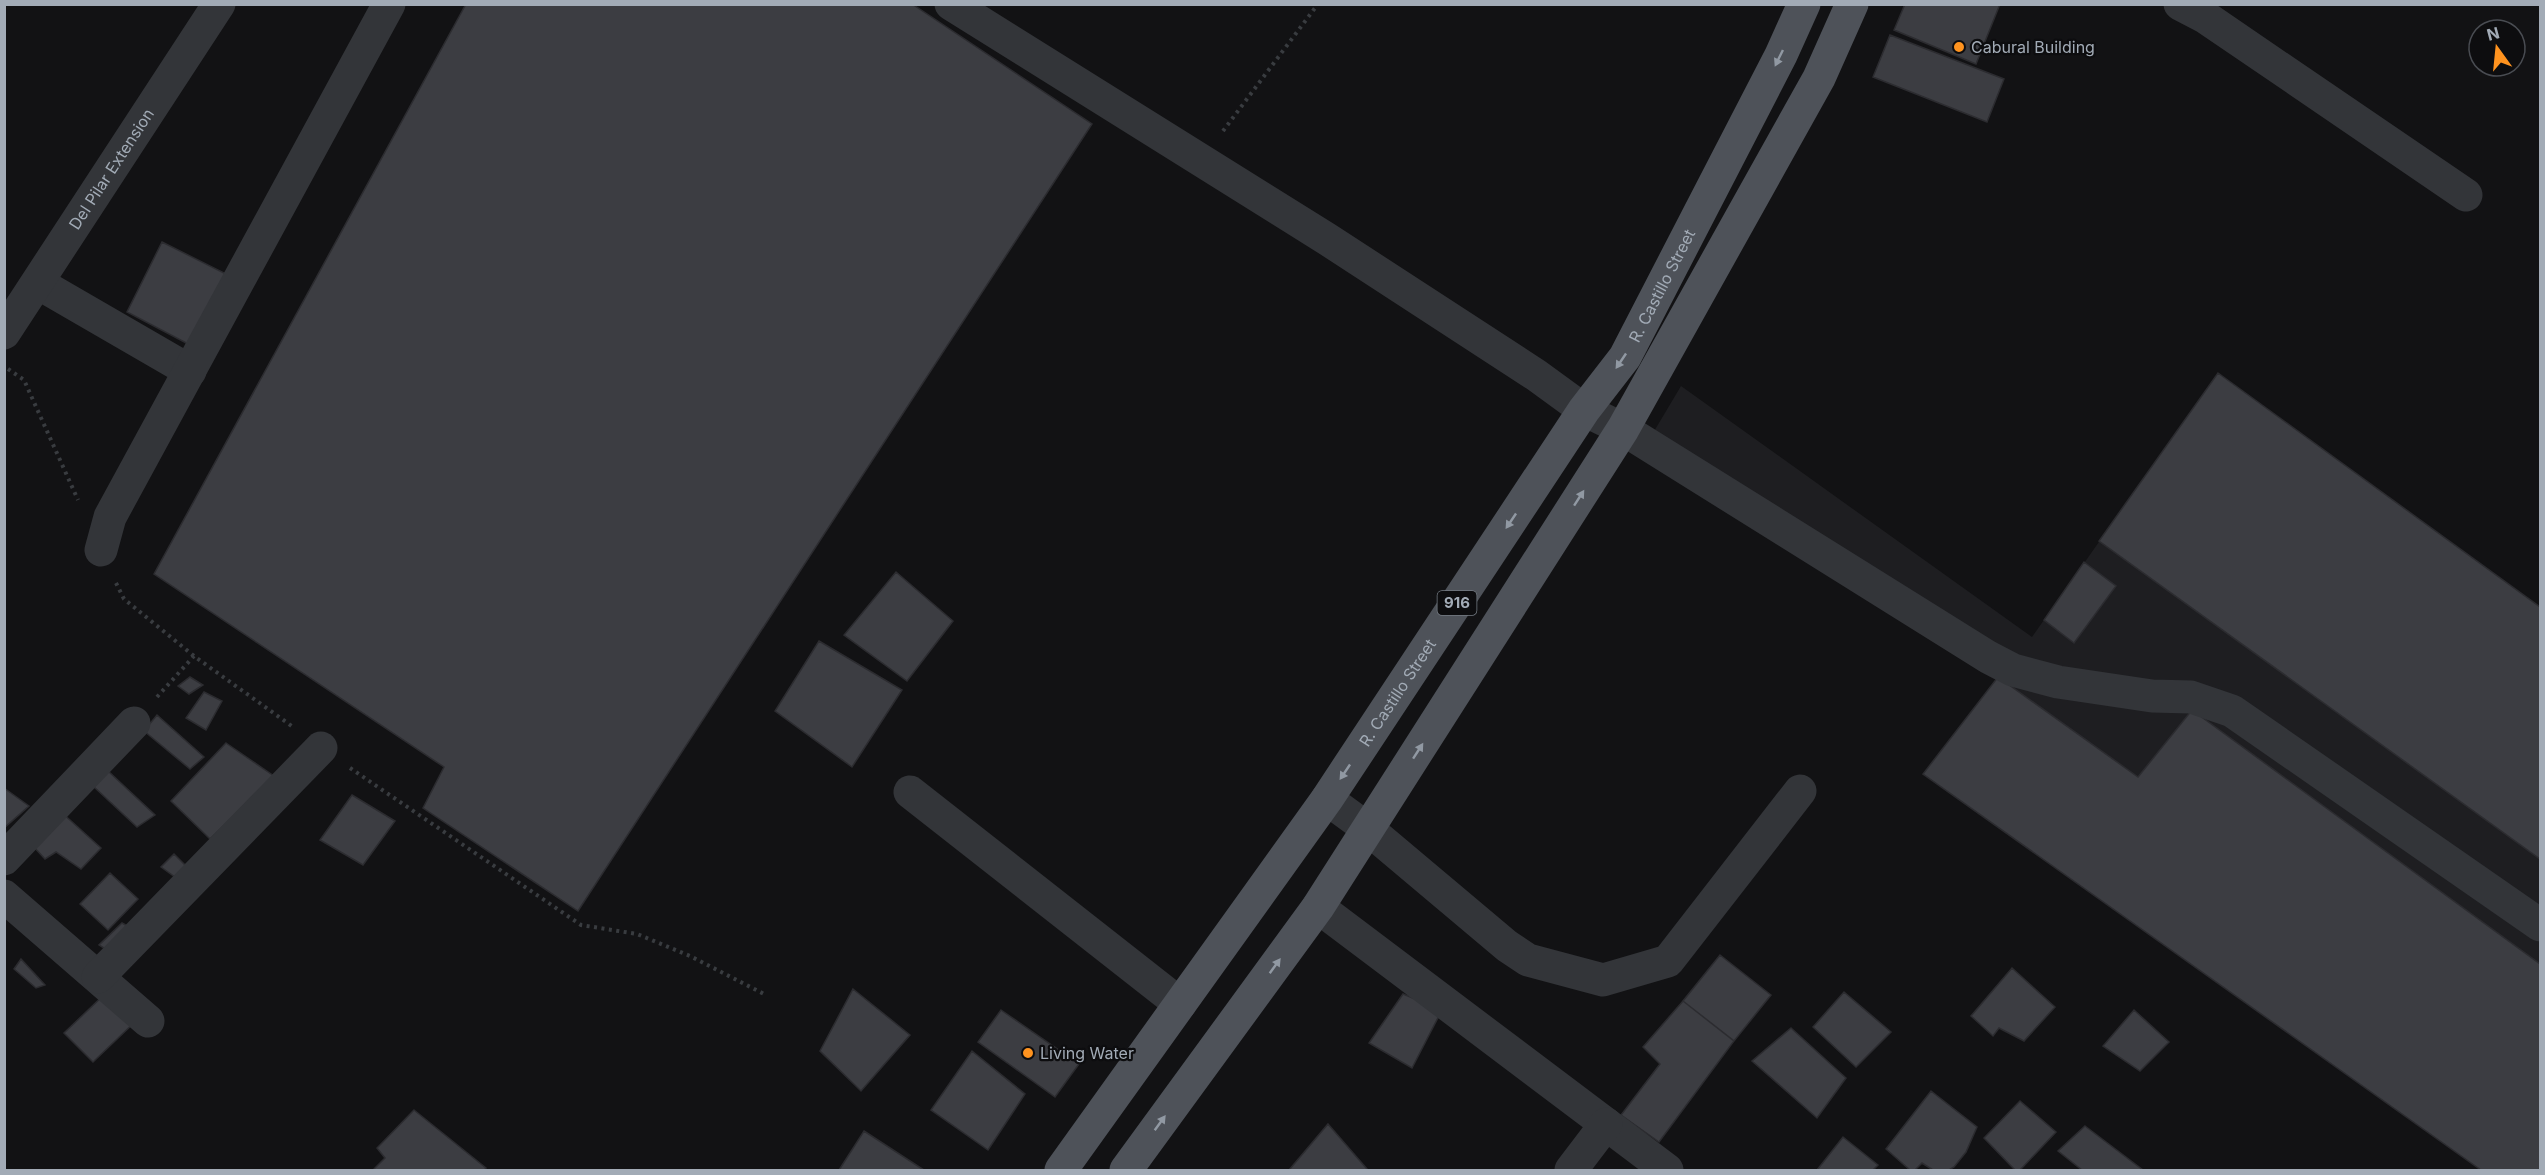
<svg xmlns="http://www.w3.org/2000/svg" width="2545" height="1175" font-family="Inter,sans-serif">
	<rect width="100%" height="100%" fill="#121214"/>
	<path fill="#1e1e21" d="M2218,373L2540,607V1170H2481L1923,774L1997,678L1653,433L1681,386L2032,637Z"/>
	<path fill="#3c3d42" stroke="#2c2c30" stroke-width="1.5" d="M466,4H912L1092,124L578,911L423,808L444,767L154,574Z
		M1905,4H2000L1976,64L1894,30Z
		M1890,35L2004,79L1987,122L1873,77Z
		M162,242L232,277L190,345L127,312Z
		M2218,373L2540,607V859L2099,541Z
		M2084,562L2116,586L2074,643L2044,620Z
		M896,572L953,621L907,681L844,635Z
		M819,641L902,690L852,767L775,711Z
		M190,677L203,685L189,694L178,686Z
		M1998,677L2138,777L2192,710L2540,964V1170H2481L1923,774Z
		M204,692L222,701L206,730L186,718Z
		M157,715L204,757L190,769L144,731Z
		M226,743L274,776L210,839L171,801Z
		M107,770L155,815L137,827L93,786Z
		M4,788L29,806L4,828Z
		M352,795L395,821L363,865L320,840Z
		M60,811L101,848L81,869L56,852L45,859L32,845Z
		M174,854L193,873L182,882L161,867Z
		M110,873L138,899L108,930L80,904Z
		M122,923L135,930L107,950L99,945Z
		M1720,955L1771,995L1734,1041L1683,1001Z
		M21,959L45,985L36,988L14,969Z
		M2012,968L2055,1007L2024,1041L1999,1028L1993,1036L1971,1016Z
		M853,989L910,1035L861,1091L820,1051Z
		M108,991L138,1019L93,1062L64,1033Z
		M1844,992L1891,1032L1856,1067L1813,1027Z
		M1403,994L1442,1010L1412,1068L1369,1043Z
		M1683,1001L1734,1041L1659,1142L1621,1115L1660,1064L1643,1047Z
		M1001,1010L1079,1064L1055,1097L978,1042Z
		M2134,1010L2169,1042L2140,1071L2103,1046Z
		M1791,1028L1846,1078L1817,1118L1752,1061Z
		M972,1051L1025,1094L988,1150L931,1110Z
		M1931,1091L1977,1127L1966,1152L1954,1167L1949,1170H1933L1922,1163L1915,1170H1910L1886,1149Z
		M2020,1101L2056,1132L2020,1170H2015L1984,1138Z
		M414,1110L486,1168L484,1170H373L385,1158L377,1148Z
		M1328,1124L1367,1169L1366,1170H1289Z
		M2085,1126L2143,1170H2082L2058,1151Z
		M864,1131L924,1170H839Z
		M1843,1137L1878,1165L1873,1170H1817Z"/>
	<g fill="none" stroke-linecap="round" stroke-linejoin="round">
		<path stroke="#393c40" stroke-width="4" stroke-dasharray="3 4.5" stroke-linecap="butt" d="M1223,131L1318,4
			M8,369L24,380L78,500
			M116,583L124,599L194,656L293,727
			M157,697L194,656
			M350,768L581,925L637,934L690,956L764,994"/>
		<g stroke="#333539" stroke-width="33">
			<path d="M951,4L1327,239L1536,375L1584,410L1623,429L1988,657L2013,670L2058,682L2152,696L2191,697L2232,711L2540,925"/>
			<path d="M2180,4L2205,17L2466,195"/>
			<path d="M38,283L190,371"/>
			<path id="s1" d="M4,333L219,4"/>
			<path d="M101,550L110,517L389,4"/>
			<path d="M910,792L1180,1004"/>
			<path d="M1327,799L1368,829L1507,946L1528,960L1603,980L1668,961L1800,791"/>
			<path d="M4,859L134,723"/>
			<path d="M4,896L148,1021"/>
			<path d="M1318,907L1667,1170"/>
			<path d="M98,977L321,748"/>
			<path d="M1571,1170L1606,1124"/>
		</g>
		<g stroke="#4e5259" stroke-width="33">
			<path id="s2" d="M1061,1170L1327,799L1584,410L1625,357L1781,55L1804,4"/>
			<path d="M1126,1170L1318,907L1623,429L1819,78L1852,4"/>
		</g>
	</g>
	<defs><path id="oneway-solid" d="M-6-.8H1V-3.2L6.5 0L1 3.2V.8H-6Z" transform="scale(1.5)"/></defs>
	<g fill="#9199a3">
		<use href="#oneway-solid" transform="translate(1779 58) rotate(116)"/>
		<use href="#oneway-solid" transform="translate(1621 361) rotate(124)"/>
		<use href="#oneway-solid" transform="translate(1579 498) rotate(-57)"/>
		<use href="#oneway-solid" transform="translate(1511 521) rotate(124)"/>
		<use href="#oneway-solid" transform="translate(1418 751) rotate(-57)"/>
		<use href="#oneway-solid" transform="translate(1345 772) rotate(124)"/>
		<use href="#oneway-solid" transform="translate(1275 966) rotate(-54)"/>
		<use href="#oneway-solid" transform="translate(1160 1123) rotate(-54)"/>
	</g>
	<g fill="#ff931f" stroke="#0d0d0f" stroke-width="2">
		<circle cx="1959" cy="47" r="6"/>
		<circle cx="1028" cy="1053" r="6"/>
	</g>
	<g text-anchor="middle" stroke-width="4.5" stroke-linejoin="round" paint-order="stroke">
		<rect fill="#0d0d0f" stroke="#757c84" stroke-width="1.5" x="1437.5" y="591" width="39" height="24" rx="4.5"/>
		<g font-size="15" font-weight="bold" fill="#a2abb6">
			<text x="1457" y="608">916</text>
		</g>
		<g font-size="16" fill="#a2abb6" stroke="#0d0d0f" text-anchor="start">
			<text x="1971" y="53">Cabural Building</text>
			<text x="1040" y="1059">Living Water</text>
		</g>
		<g font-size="16" fill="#a2abb6" stroke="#0d0d0f">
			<text dy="6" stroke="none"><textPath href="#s1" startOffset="196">Del Pilar Extension</textPath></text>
			<text dy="6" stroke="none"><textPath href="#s2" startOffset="1070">R. Castillo Street</textPath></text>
			<text dy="6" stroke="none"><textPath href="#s2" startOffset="584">R. Castillo Street</textPath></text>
		</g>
	</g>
	<rect width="2545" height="1175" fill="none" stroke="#a2abb6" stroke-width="12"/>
	<g transform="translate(2497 48) rotate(345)"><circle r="28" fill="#0d0d0f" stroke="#494c52" stroke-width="1.5"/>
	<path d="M0-4.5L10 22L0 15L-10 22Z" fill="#ff931f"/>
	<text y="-9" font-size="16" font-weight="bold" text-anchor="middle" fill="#a2abb6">N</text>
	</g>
</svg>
